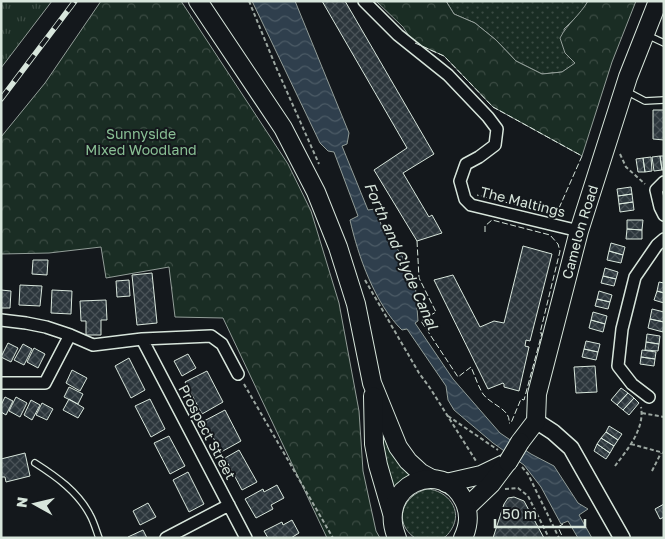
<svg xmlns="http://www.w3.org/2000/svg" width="665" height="539" font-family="'Golos Text',sans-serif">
	<defs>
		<pattern id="grass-dots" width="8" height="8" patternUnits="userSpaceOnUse" patternTransform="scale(1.25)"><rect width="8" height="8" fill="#1a2d24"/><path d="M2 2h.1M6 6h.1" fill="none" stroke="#3b4b43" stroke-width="1.8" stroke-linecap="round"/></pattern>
		<pattern id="forest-crowns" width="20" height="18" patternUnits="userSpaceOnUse" patternTransform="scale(1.25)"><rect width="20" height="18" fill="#1a2d24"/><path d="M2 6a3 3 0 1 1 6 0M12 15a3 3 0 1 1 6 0" fill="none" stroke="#3b4b43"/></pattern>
		<pattern id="park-tufts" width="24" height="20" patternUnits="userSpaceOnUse" patternTransform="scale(1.25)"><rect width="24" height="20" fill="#1a2d24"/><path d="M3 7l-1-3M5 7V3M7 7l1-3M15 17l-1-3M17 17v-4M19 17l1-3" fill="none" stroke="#3b4b43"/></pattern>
		<pattern id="water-waves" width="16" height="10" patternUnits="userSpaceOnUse" patternTransform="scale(1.25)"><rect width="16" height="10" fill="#2f3f4d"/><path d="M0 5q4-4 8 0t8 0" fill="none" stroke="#4c5b66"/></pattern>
		<pattern id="building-cross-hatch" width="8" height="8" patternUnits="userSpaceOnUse" patternTransform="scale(1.25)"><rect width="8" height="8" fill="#2c363c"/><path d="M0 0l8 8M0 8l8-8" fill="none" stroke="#4a5358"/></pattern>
	</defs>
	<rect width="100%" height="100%" fill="#14181c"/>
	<path fill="url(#grass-dots)" stroke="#939e99" d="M446,1H588L583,10L564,29L566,53L576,63L562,72L542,74L516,61L496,40L475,23L454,14Z
		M381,425L396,460L411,475L395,489L387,476L378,426Z
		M427,489C447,490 464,510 451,530C449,533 446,537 443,538C435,539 423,538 415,538C392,522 403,495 427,489Z"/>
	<path fill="url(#forest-crowns)" stroke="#939e99" d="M101,1H181L288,164L311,211L339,303L359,411L363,471L376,531L380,538H327L223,318L175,317L169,267L106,278L101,247L49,253L1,254V137L45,83Z
		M376,1H446L454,14L475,23L496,40L516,61L542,74L562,72L575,63L565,53L560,38C567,24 580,15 588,1H636L612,62L582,156L493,107L444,56L413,42L403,27Z"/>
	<path fill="url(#park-tufts)" stroke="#939e99" d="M1,1H52L1,68Z"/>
	<path fill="url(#water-waves)" stroke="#939e99" d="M252,1H295L349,133L347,144L342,146L368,210L375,209L383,229L401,254L415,281L418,321L415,323L453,379L500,433L531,454L554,466L578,503L588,509L579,515L592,538H578L568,521L561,524L541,487L524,465L493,443L454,410L448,400L446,386L407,329L402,330C375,304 358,256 350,220L358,216L334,152L328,151L320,143Z"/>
	<path fill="url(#building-cross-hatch)" stroke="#d8e6dc" d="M322,1H345L434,154L403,173L429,217L432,215L442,233L417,241L374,170L407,148Z
		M653,110H664V140L653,139Z
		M660,156H664V170H662Z
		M660,156L662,170L654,171L652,157Z
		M651,157L652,171L645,172L643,158Z
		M643,158L645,172H638L636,159Z
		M631,187L632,194L618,196L617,189Z
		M632,194L633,202L619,204L618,196Z
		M633,202L634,210L620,212L619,204Z
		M627,220H643L642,230L627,229Z
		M627,229L642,230V239H626Z
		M611,243L625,247L623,255L609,251Z
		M523,246L552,254L530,341L526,340L525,346L529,347L519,391L504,387V384L503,383L488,389L434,280L453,275L480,327L494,321L504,323Z
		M609,251L623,255L621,263L607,260Z
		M33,260H48L47,275L32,274Z
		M605,268L618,272L616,279L603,276Z
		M152,273L157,323L137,325L132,275Z
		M603,276L616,279L614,286L601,283Z
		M129,280L130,296L117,297L116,281Z
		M659,282L664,283V293L657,291Z
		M20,285L42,286L40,306L19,305Z
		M1,290L11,291L10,308H1Z
		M52,290L72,291L71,314L51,313Z
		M599,291L612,295L610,302L597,299Z
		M657,291L664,293V303L654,300Z
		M597,299L610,302L608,309L595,306Z
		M106,300L107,320H101V335H86V321H81L80,301Z
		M652,309L664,312V322L650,319Z
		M593,312L607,316L605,324L591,320Z
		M650,319L664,322L663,332L648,328Z
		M591,320L605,324L603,332L589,328Z
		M647,334L660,336L659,344L646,342Z
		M586,341L600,344L598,352L584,349Z
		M646,342L659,344L658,351L645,350Z
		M8,343L18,348L11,362L1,357Z
		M23,344L32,349L24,365L14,360Z
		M34,348L45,354L38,368L27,362Z
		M584,349L598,352L596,360L582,357Z
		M642,350L656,352L655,359L641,357Z
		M188,354L196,368L182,376L174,361Z
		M641,357L655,359L654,366L640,364Z
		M129,358L145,390L131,398L115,366Z
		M595,366L597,392L576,393L574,367Z
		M72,370L87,378L80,391L66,383Z
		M207,371L223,402L202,414L185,382Z
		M69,387L83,394L78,404L64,397Z
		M621,388L628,393L617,405L611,400Z
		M628,393L634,398L623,410L617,405Z
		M5,397L13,401L6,415L1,412V405Z
		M16,397L27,403L20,417L9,411Z
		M634,398L639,403L629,415L623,410Z
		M69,399L84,408L78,418L63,410Z
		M150,399L165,429L151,437L135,406Z
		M31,400L40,405L32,420L24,415Z
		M42,403L53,409L47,420L36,415Z
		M225,410L241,441L221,452L204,421Z
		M609,426L622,434L618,440L606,432Z
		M606,432L618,440L614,446L601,438Z
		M169,436L185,466L170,474L154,443Z
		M601,438L614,446L610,453L597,444Z
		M597,444L610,453L606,459L594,451Z
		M239,450L257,482L242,490L225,458Z
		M25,453L30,476L6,482L5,477H1V459Z
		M188,472L204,504L189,512L173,480Z
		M277,485L284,498L271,505L273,509L256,518L245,499L263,489L264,492Z
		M514,497L524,501L544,538H493L504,504L508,498Z
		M148,503L156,517L140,525L133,511Z
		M664,504V517L660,519L655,509Z
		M292,520L299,533L291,538H268L264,531L282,522L283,525Z
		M143,530L147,538H128V537Z"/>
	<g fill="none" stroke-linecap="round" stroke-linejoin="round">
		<defs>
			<path id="service" d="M647,35L664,43
				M626,91L645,101L664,100
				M35,463C57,477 78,492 90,515C94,522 96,530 99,538"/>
			<path id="minor" d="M364,1L398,35L448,75L488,117L497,129L495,145L479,157L466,164L460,181L465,199L471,205L579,231
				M664,182L656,190L660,207L664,215
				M1,320L26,323L46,327L70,335L93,345L142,339L211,336L222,344L238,374
				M142,339L246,538
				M1,383H45L70,335
				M649,397L632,384L618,366L622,329L635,277L657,245L664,239
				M166,538L229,505"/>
			<path id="secondary" d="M536,421L553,432L571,448L622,538"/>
			<g id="primary">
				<path d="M198,1L283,128L316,192L338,247L356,304L372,383L398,447L408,461L421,473L432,479"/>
				<path d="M373,396L374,444L378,465L392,513"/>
				<path id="s1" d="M520,442L536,421L537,394L579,231L628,77L658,1"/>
				<path d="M446,483L481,475L508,462"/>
				<path d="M467,507L491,484L506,464"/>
				<path d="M397,538C375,484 443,457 464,501C470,514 469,525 463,538"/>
			</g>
		</defs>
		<use href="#service" stroke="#d8e6dc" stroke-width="8"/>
		<use href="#minor" stroke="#d8e6dc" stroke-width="14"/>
		<use href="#secondary" stroke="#d8e6dc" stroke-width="18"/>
		<use href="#primary" stroke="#d8e6dc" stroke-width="20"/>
		<path stroke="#9da8a2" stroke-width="2" stroke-dasharray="4 2.5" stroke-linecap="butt" d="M249,1L276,67L319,164
			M620,154L626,167L645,184
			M365,280L419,373L430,388L476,461
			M244,384L333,538
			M642,413L664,417
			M448,416L498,450
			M631,444L664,453
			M615,466C627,450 645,429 641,407
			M522,467L528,474L559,538
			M652,471L661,453
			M505,489L518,488L528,496L549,538"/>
		<use href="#service" stroke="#14181c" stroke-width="5.5"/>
		<use href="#minor" stroke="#14181c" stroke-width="11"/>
		<use href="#secondary" stroke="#14181c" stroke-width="15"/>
		<use href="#primary" stroke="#14181c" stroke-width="18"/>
		<defs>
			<path id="rail" d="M1,99L75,1"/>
		</defs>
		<use href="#rail" stroke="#d8e6dc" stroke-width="5.5"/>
		<use href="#rail" stroke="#14181c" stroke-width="4" stroke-dasharray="11" stroke-linecap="butt"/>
		<defs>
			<path id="primary-bridge" d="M508,462L520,442"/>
		</defs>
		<use href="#primary-bridge" stroke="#d8e6dc" stroke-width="20" stroke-linecap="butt"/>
		<use href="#primary-bridge" stroke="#14181c" stroke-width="18"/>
		<path stroke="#d8e6dc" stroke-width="1" stroke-dasharray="6 2.5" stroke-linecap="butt" d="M415,43L444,56L493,107L582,156L556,215L477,195
			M485,232V226L492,220L550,235L558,244L560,251L540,333H542L524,400L521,399L511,423H509
			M417,241L419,278L436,312L421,321L458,377L471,367C475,376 478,386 483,394C491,405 511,409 509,423
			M563,524L558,527L563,538"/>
	</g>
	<g text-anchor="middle" stroke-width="4" stroke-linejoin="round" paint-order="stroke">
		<g font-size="14" fill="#8ac095" stroke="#14181c">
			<text x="141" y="139">Sunnyside<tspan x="141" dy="16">Mixed Woodland</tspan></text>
		</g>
		<g font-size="14" fill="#d8e6dc" stroke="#14181c">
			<text transform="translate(523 202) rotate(14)" y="5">The Maltings</text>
			<text dy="5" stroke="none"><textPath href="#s1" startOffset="221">Camelon Road</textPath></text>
			<text transform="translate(207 432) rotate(62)" y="5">Prospect Street</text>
		</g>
		<g font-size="15" font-style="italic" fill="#d8e6dc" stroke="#14181c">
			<text transform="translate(401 256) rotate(66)" y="5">Forth and Clyde Canal</text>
		</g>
	</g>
	<rect width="665" height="539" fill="none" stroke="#d8e6dc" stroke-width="5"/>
	<g transform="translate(35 504) rotate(278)" stroke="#14181c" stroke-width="4" paint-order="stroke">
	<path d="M0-4L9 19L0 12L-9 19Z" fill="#d8e6dc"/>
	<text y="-8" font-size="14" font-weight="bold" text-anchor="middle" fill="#d8e6dc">N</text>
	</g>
	<path d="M495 519v8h90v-8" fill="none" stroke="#d8e6dc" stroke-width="2.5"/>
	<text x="502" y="519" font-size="15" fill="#d8e6dc" stroke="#14181c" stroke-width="4" paint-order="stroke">50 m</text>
</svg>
